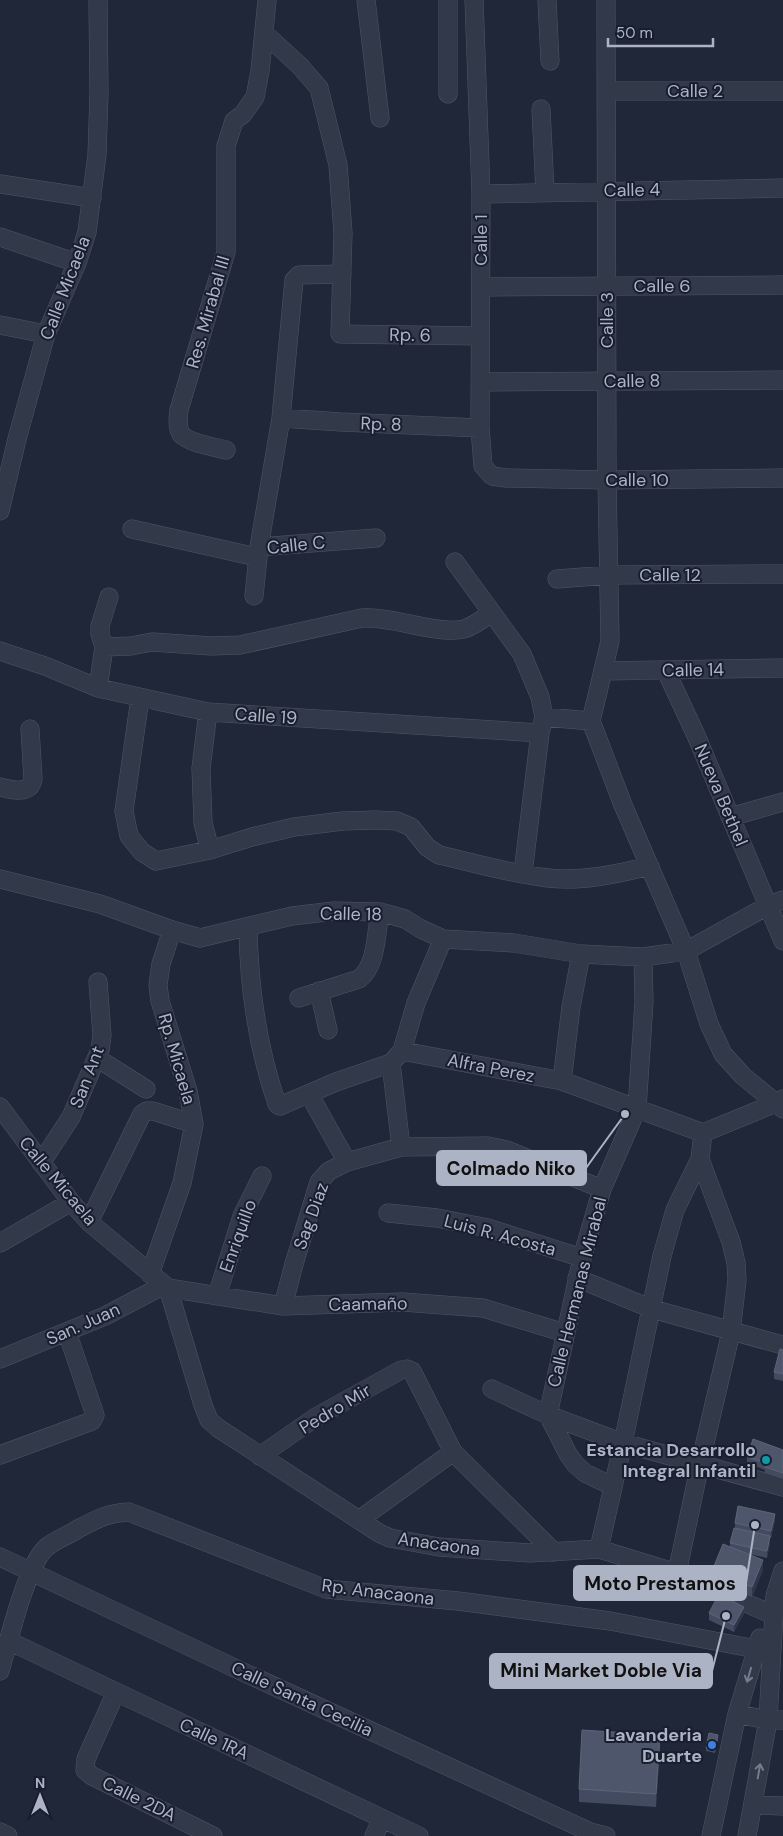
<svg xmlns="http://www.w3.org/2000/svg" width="783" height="1836" font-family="'DM Sans',sans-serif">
	<rect width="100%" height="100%" fill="#1f2738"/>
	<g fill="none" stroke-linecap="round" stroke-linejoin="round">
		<defs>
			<path id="minor" d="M366,0L380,118
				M474,0L481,194L480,428L483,466L492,476L506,478L607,480L783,478
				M547,0L550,61
				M606,0L607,480L610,641L591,721L623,805L686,951L709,1024L723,1054L743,1076L783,1109
				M264,33L300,66L319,88L338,165L343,233L340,334L480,336
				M607,91H783
				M448,94V0
				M541,109L545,192
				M0,184L92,198
				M481,194L783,188
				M0,237L77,263
				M481,287L783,285
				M0,325L46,334
				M481,382L783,380
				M281,418L341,422L480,428
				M226,450C215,447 188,443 181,434C177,427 178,418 179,410L226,252V146L234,121L243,114L255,97L260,71L267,0
				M0,511L17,439L46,334L77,263L87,232L97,155L99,93L98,0
				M132,529L252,556L257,553L259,547L376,538
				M455,562L522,654L540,697L544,717L540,733L523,873
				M557,579L609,575L783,574
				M254,596L259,547L281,418L294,280L299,275L342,274
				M104,647L131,646L152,642L212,646L240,645L362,618C394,616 435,635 464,629C474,626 483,619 491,613
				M0,651L45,666L98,688L208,712L540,733
				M603,671L783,668
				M666,671L695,733L783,941
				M98,688L104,647L100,634V626L109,597
				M140,698L124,811L129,836L142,852L156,861L210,850L252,837L294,827L343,821L376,820L397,821L411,827L427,847L439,855C475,863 511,874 548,878C581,882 617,874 650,866
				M208,712L201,768L203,823L210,850
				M544,717L591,721
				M0,787C12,790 30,795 33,779L30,729
				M730,817L783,802
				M0,879L100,904L172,930L200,938L292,916L334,911L380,912L405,919L421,929L443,939L514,943L581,954L643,957L686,951L769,905L783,900
				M248,928C249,988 257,1046 277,1104L280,1106L336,1082L391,1063L402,1051L416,1003L443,939
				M319,991L328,1030
				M299,998L359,979C377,966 376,932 380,912
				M402,1051L562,1081L703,1133
				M97,1058L146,1089
				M391,1063L401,1147
				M562,1081L571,1007L581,954
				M309,1094L347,1162
				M0,1107L71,1202L89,1222L168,1288L283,1306L403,1302L483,1308L565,1333
				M703,1133L776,1103L783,1099
				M41,1163L71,1117L100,1050L102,1035L98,982
				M388,1213L437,1218L488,1228L582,1258
				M89,1222L142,1114L147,1111H153L194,1124
				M0,1243L71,1202
				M150,1274L182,1183L194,1124L188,1091L160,1001L158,985L161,964L172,930
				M577,1278L652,1309L783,1345
				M168,1288L203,1405L209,1420L218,1428L379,1533L390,1538L439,1547L530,1553L599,1549L677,1573L769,1613
				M217,1296L242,1216L262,1176
				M283,1306L294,1264L319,1182L329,1171L347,1162L401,1147L488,1146L507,1150L602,1189
				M0,1359L105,1316L164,1285
				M492,1389L548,1415L623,1443L783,1487
				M0,1455L92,1421L95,1415L67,1332
				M260,1456L316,1417L401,1370L407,1369L412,1371L453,1452L554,1552
				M612,1486L585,1473L575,1464L568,1454L548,1415L582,1258L602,1189L637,1109L644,1002L643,957
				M359,1520L453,1452
				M599,1549L623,1443L662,1256L675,1210L700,1159
				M0,1557L243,1672L590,1832L606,1836
				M677,1573L700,1464L731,1332L737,1280L736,1263L731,1242L700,1159L703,1133
				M9,1641L419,1836
				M0,1671C8,1644 27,1561 48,1546C57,1539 69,1535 78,1529C97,1519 107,1513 129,1512L326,1589L458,1601L610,1621L756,1649
				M116,1692L86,1759L85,1770L92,1776L213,1836
				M737,1714L768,1720H783
				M753,1805L783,1806
				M0,1832L8,1836
				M374,1836L382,1819
				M711,1836L737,1714L760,1638
				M747,1836L768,1720L775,1596L783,1571"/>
		</defs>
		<use href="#minor" stroke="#505666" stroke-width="19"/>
		<use href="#minor" stroke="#323948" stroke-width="18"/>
	</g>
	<path fill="#424b60" d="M783,1350V1381L774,1379V1372Z
		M783,1450V1479L765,1473V1470L747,1463V1457Z
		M775,1520L771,1538H770V1543L767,1558L744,1553L763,1570L752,1597L712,1581V1571L730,1547V1543L735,1528V1523Z
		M709,1613H744L734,1632L709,1620Z
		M718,1738L715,1753L706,1751V1748Z
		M660,1748L656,1807L579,1802V1789Z"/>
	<path fill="#2f384b" d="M775,1514V1520L771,1538V1531Z
		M770,1536V1543L767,1558V1551Z
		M763,1560V1570L752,1597V1587Z
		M744,1607V1613L734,1632V1625Z
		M660,1735V1748L656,1807V1794Z"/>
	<path fill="#4d566b" stroke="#5c6579" d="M780,1349L783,1350V1374L774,1372Z
		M753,1439L783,1450V1473L765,1467L766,1463L747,1457Z
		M738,1506L775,1514L771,1531L735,1523Z
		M734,1528L770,1536L767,1551L730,1543Z
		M723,1544L763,1560L752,1587L712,1571Z
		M719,1594L744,1607L734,1625L709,1613Z
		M582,1730L660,1735L656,1794L579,1789Z
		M709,1733L718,1735L715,1750L706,1748Z"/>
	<defs><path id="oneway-shaft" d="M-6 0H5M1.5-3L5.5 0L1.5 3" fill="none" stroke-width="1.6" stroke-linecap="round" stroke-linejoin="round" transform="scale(1.25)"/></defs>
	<g stroke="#757c8d">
		<use href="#oneway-shaft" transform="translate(749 1675) rotate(106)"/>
		<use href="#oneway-shaft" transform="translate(759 1771) rotate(-80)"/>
	</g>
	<circle fill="#0f9aa8" stroke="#181e2d" stroke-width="2" cx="766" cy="1460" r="5"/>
	<circle fill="#3f7fe0" stroke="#181e2d" stroke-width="2" cx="712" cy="1745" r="5"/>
	<g text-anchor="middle" stroke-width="4" stroke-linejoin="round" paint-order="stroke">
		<g font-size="18" fill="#acb3c5" stroke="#181e2d">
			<text x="695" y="97">Calle 2</text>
			<text transform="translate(632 190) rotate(-1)" y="6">Calle 4</text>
			<text transform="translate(481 240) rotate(-90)" y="6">Calle 1</text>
			<text x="662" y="292">Calle 6</text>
			<text transform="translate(65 288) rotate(-69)" y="6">Calle Micaela</text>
			<text transform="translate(208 312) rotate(-74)" y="6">Res. Mirabal III</text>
			<text transform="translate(607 320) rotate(-90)" y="6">Calle 3</text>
			<text transform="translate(410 335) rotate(1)" y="6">Rp. 6</text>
			<text transform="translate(632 381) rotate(-1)" y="6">Calle 8</text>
			<text transform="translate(381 424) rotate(2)" y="6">Rp. 8</text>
			<text x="637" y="486">Calle 10</text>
			<text transform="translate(296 545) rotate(-6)" y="6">Calle C</text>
			<text x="670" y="581">Calle 12</text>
			<text transform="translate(693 670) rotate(-1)" y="6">Calle 14</text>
			<text transform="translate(266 716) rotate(4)" y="6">Calle 19</text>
			<text transform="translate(721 795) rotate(67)" y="6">Nueva Bethel</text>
			<text transform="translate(351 914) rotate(1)" y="6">Calle 18</text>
			<text transform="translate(177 1059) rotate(74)" y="6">Rp. Micaela</text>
			<text transform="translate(491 1068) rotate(11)" y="6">Alfra Perez</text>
			<text transform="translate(87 1077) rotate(-69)" y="6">San Ant</text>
			<text transform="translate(58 1181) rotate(50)" y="6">Calle Micaela</text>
			<text transform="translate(311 1216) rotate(-70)" y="6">Sag Diaz</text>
			<text transform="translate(500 1235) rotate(15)" y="6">Luis R. Acosta</text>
			<text transform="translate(238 1236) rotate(-70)" y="6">Enriquillo</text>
			<text transform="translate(577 1292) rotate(-76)" y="6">Calle Hermanas Mirabal</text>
			<text transform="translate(368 1304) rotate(-1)" y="6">Caamaño</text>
			<text transform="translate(83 1324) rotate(-24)" y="6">San. Juan</text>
			<text transform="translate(335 1409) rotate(-31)" y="6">Pedro Mir</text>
			<text transform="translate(439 1544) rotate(8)" y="6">Anacaona</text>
			<text transform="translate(378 1592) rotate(7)" y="6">Rp. Anacaona</text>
			<text transform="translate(302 1699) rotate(25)" y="6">Calle Santa Cecilia</text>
			<text transform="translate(214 1739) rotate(25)" y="6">Calle 1RA</text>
			<text transform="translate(139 1799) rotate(26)" y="6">Calle 2DA</text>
		</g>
		<g font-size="18" font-weight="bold" fill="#acb3c5" stroke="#181e2d" text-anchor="end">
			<text x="756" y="1456">Estancia Desarrollo<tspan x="756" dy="21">Integral Infantil</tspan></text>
			<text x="702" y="1741">Lavanderia<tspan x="702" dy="21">Duarte</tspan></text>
		</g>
	</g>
	<path fill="none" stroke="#acb3c5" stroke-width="2" d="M625 1114L586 1168M755 1525L746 1583M726 1616L712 1671"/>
	<g fill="#acb3c5" stroke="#181e2d" stroke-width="2">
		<circle cx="625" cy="1114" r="5"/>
		<circle cx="755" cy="1525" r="5"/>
		<circle cx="726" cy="1616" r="5"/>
	</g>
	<g fill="#acb3c5" stroke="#acb3c5" stroke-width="2">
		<rect x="437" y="1151" width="149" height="34" rx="5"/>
		<rect x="574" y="1566" width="172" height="34" rx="5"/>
		<rect x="490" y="1654" width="222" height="34" rx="5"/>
	</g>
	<g font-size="19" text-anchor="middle" font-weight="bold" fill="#111">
		<text x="511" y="1175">Colmado Niko</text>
		<text x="660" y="1590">Moto Prestamos</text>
		<text x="601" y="1677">Mini Market Doble Via</text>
	</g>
	<g transform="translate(40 1796)" stroke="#181e2d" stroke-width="4" paint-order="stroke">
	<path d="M0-4L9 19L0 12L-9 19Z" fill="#acb3c5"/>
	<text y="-8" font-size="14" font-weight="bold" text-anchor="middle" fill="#acb3c5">N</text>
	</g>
	<path d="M608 38v8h105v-8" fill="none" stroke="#acb3c5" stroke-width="2.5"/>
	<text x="616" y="38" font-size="15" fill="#acb3c5" stroke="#181e2d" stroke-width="4" paint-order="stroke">50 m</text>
</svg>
